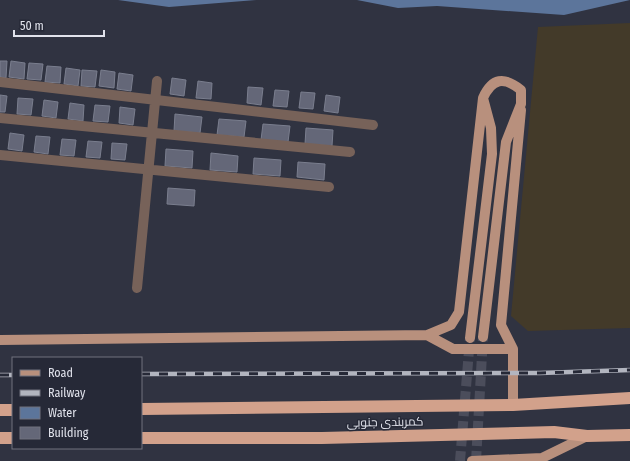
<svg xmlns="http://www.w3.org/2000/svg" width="630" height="461" font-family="'Fira Sans Condensed',Cairo,sans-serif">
	<rect width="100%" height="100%" fill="#303341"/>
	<path fill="#433a29" d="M630,23V328L528,331L511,316L538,27Z"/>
	<path fill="#5c759b" d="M118,0H256L169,7Z
		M357,0H630L564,15L437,6L398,8Z"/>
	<path fill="#646778" stroke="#7a7e8e" d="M0,61H7L6,78L0,77Z
		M11,61L25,63L24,79L9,77Z
		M29,63L43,64L41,80L27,79Z
		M47,66L61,67L60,83L45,82Z
		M66,68L80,70L78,86L64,84Z
		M82,70L97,71L95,87L81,86Z
		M101,70L115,72L114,88L99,86Z
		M119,73L133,75L131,91L117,89Z
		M172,78L186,80L184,96L170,94Z
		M198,81L212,83L211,99L196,98Z
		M248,87L263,88L261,105L247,103Z
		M275,90L289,91L287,107L273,106Z
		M301,92L315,93L313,109L299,108Z
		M0,95L7,96L5,112H0Z
		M326,95L340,97L338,113L324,111Z
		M18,98L33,99L31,115L17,114Z
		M44,100L58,102L56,118L42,116Z
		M70,103L84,105L83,121L68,119Z
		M95,105L110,106L108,122L93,121Z
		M120,107L135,109L133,125L119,123Z
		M175,114L202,117L200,133L174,131Z
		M219,119L246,121L244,137L217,135Z
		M263,124L290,126L288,142L261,140Z
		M306,128L333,130L332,146L305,144Z
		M10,133L24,135L22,151L8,149Z
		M36,136L50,137L48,154L34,152Z
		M62,139L76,140L74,156L60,155Z
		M88,141L102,142L100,158L86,157Z
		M112,143L127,144L125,160L111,159Z
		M166,149L193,151L192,168L165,166Z
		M211,153L238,156L237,172L210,170Z
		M254,158L281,160L280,176L253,174Z
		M298,162L325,164L324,180L297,177Z
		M168,188L195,190L194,206L167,204Z"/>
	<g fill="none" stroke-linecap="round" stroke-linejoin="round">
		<path stroke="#4b4d5b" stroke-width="10" stroke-dasharray="10 5" stroke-linecap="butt" d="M460,461L470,338
			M476,461L483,337"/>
		<path stroke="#776259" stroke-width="10" d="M0,82L373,125
			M0,118L350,152
			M0,155L329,187
			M137,288L157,81"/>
		<path stroke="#b8907d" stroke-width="10" d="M427,335L453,349H513
			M470,338L492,154L491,128L483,98C492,78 504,76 521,90V104L506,142L483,337
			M0,340L427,335L451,325L459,312L483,98
			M513,405V349L501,325L521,110
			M472,461L542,458L587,436"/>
		<path stroke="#d2a18b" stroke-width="12" d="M141,409L513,405L630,398
			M0,410H13
			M0,438H13
			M141,438H322L554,432L587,436L630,435"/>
		<defs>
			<path id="rail" d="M141,374L540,373L630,370
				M0,375H13"/>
		</defs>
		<use href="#rail" stroke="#b2b5bf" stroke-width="4.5"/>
		<use href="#rail" stroke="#262937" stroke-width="3" stroke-dasharray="9" stroke-linecap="butt"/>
	</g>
	<g text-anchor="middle" stroke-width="3" stroke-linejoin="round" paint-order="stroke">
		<g font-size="12" fill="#e1e3ec" stroke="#262937">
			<text transform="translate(385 422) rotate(-1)" y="4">کمربندی جنوبی</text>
		</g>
	</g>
	<rect x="12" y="357" width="130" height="92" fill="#262937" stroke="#71737f"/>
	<rect x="20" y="370" width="20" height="6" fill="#b8907d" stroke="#71737f"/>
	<text x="48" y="377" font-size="12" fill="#e1e3ec">Road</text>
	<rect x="20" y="390" width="20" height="6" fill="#b2b5bf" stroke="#71737f"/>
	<text x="48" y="397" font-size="12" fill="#e1e3ec">Railway</text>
	<rect x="20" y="407" width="20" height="12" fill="#5c759b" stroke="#71737f"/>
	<text x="48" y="417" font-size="12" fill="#e1e3ec">Water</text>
	<rect x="20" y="427" width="20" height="12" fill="#646778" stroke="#71737f"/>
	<text x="48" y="437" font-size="12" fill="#e1e3ec">Building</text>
	<path d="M14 30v6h90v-6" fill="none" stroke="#e1e3ec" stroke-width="2"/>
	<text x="20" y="30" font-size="12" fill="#e1e3ec" stroke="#262937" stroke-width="3" paint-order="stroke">50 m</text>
</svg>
